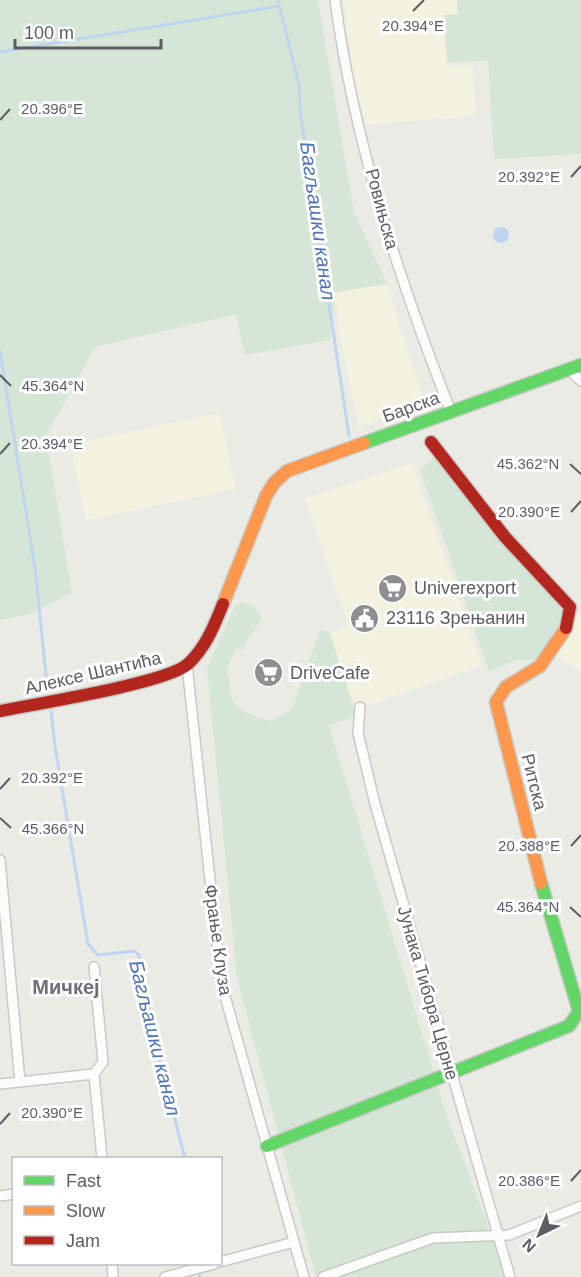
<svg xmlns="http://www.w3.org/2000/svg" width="581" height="1277" font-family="Helvetica,sans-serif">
	<rect width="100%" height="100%" fill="#ebebe6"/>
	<path fill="#f3f2e0" d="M343,0H457L458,14L444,15L448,67L473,66L476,116L366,125L353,75Z
		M387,284L425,404L359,427L339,335L335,292Z
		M220,413L236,489L86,520L70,444Z
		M412,463L482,666L356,709L330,633L349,626L305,499Z
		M578,614L581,616V672L552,653Z"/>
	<path fill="#d5e6d6" d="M0,0H318L354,212L387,284L335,292L330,340L245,355L236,314L95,347L46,436L72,593L30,614L0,620Z
		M457,0H581V154L494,159L488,61L447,62L444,15L458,14Z
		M440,452L566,610L539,660H518L489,671L420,470Z
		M240,603L253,605L262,617C257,630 247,637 243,650L236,648L226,671C231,680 229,686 231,695C236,713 256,717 271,721L292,709L320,630L330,633L356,716L329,725L446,1113L507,1277H316L237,978L207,668L235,606Z"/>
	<path fill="#bed5f1" d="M493 235a8 8 0 1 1 16 0a8 8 0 1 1-16 0Z"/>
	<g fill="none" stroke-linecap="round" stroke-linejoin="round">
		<path stroke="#bed5f1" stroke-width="3" d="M278,0L299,85L300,111L349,436
			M0,52L279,6
			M0,351L35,568L47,685
			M51,711L55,747L88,944L98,955L134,951L139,955L161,1067L185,1158
			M199,1273L200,1277"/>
		<defs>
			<path id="street" d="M335,0C354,142 399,279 451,412
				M569,369L581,381
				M187,665L221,982L304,1277
				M360,707L358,733L375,804L510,1277
				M0,860L20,1082
				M94,967L103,1062L94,1074L102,1158
				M0,1084L94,1074
				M0,1196L14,1194
				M220,1262L294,1242
				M112,1264L113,1277
				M165,1277L214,1264
				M323,1277L433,1238L509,1235L581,1206"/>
			<path id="fast" d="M364,443L581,365
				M267,1146L569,1026L579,1011L541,883"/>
			<path id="slow" d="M223,604L266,496L274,483L287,471L364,443
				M541,883L496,702L506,687L540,666L566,628"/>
			<path id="jam" d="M431,442L505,537L570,607L566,628
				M0,711C35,704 167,683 188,664C206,647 214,626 223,604"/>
		</defs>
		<use href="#street" stroke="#c9c9c8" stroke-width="12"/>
		<use href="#fast" stroke="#c7c8c6" stroke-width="15"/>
		<use href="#slow" stroke="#c7c8c6" stroke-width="15"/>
		<use href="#jam" stroke="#c7c8c6" stroke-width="15"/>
		<use href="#street" stroke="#fcfcfb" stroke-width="9"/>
		<use href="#fast" stroke="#63d668" stroke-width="12"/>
		<use href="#slow" stroke="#ff974d" stroke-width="12"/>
		<use href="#jam" stroke="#b3261e" stroke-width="12"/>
	</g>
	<path fill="none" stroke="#5c5e63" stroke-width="2" d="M413,11L424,0M0,120L10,109M571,177L581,166M0,375L11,386M0,454L10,443M570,464L581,474M571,512L581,501M0,789L10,778M0,818L11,828M571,846L581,835M570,907L581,917M0,1124L10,1113M571,1181L581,1170"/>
	<defs>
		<symbol id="supermarket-disc" viewBox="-11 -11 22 22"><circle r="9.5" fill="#8e8f91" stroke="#fff"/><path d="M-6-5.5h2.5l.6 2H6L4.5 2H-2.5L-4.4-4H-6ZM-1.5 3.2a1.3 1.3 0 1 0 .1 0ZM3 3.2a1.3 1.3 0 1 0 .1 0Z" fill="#fff"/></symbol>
		<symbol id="civic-disc" viewBox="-11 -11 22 22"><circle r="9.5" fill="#8e8f91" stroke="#fff"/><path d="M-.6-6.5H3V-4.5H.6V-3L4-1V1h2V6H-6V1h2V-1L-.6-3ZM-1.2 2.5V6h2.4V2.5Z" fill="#fff"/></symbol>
	</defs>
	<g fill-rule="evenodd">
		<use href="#supermarket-disc" x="376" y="572" width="33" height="33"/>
		<use href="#civic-disc" x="348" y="602" width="33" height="33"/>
		<use href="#supermarket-disc" x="252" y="656" width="33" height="33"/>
	</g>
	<g text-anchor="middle" stroke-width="6" stroke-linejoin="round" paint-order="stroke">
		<g font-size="18" fill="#5c5e63" stroke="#fff">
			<text transform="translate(382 209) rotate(75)" y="6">Ровињска</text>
			<text transform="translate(411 407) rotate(-20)" y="6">Барска</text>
			<text transform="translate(93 673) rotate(-13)" y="6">Алексе Шантића</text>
			<text transform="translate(534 782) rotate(76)" y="6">Ритска</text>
			<text transform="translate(218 940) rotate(82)" y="6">Фрање Клуза</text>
			<text transform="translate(428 993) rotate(74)" y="6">Јунака Тибора Церне</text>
		</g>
		<g font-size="18" fill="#5c5e63" stroke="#fff" text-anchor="start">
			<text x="414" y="594">Univerexport</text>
			<text x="386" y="624">23116 Зрењанин</text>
			<text x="290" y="679">DriveCafe</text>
		</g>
		<g font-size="20" font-style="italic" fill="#5074b7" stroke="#fff">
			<text transform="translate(318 221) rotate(82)" y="7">Багљашки канал</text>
			<text transform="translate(155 1038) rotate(76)" y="7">Багљашки канал</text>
		</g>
		<g font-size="20" font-weight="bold" fill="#6d7075" stroke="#fff">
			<text x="66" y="994">Мичкеј</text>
		</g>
	</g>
	<g font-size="15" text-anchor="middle" fill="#5c5e63" stroke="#fff" stroke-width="6" stroke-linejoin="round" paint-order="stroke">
		<text x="413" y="31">20.394°E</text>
		<text x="52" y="114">20.396°E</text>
		<text x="529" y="182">20.392°E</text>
		<text x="53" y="391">45.364°N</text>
		<text x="52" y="449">20.394°E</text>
		<text x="528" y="469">45.362°N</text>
		<text x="529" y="517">20.390°E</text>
		<text x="52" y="783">20.392°E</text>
		<text x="53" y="834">45.366°N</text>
		<text x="529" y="851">20.388°E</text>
		<text x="528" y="912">45.364°N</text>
		<text x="52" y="1118">20.390°E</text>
		<text x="529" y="1186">20.386°E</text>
	</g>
	<rect x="12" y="1157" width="210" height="108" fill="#ffffff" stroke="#bebfc1" stroke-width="1.5"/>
	<rect x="24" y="1176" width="30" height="9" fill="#63d668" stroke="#bebfc1" stroke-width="1.5"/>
	<text x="66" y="1187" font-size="18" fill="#5c5e63">Fast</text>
	<rect x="24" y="1206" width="30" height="9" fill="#ff974d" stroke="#bebfc1" stroke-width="1.5"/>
	<text x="66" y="1217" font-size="18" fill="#5c5e63">Slow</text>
	<rect x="24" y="1236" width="30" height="9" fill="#b3261e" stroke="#bebfc1" stroke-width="1.5"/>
	<text x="66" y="1247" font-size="18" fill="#5c5e63">Jam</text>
	<g transform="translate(539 1235) rotate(223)" stroke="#ffffff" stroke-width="4.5" paint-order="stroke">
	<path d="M0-4.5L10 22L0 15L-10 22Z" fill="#5c5e63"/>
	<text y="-9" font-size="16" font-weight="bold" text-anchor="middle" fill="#5c5e63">N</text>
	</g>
	<path d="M15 39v9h146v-9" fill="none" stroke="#5c5e63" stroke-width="3"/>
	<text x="24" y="39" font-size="18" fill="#5c5e63" stroke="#ffffff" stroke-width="4.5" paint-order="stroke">100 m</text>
</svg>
